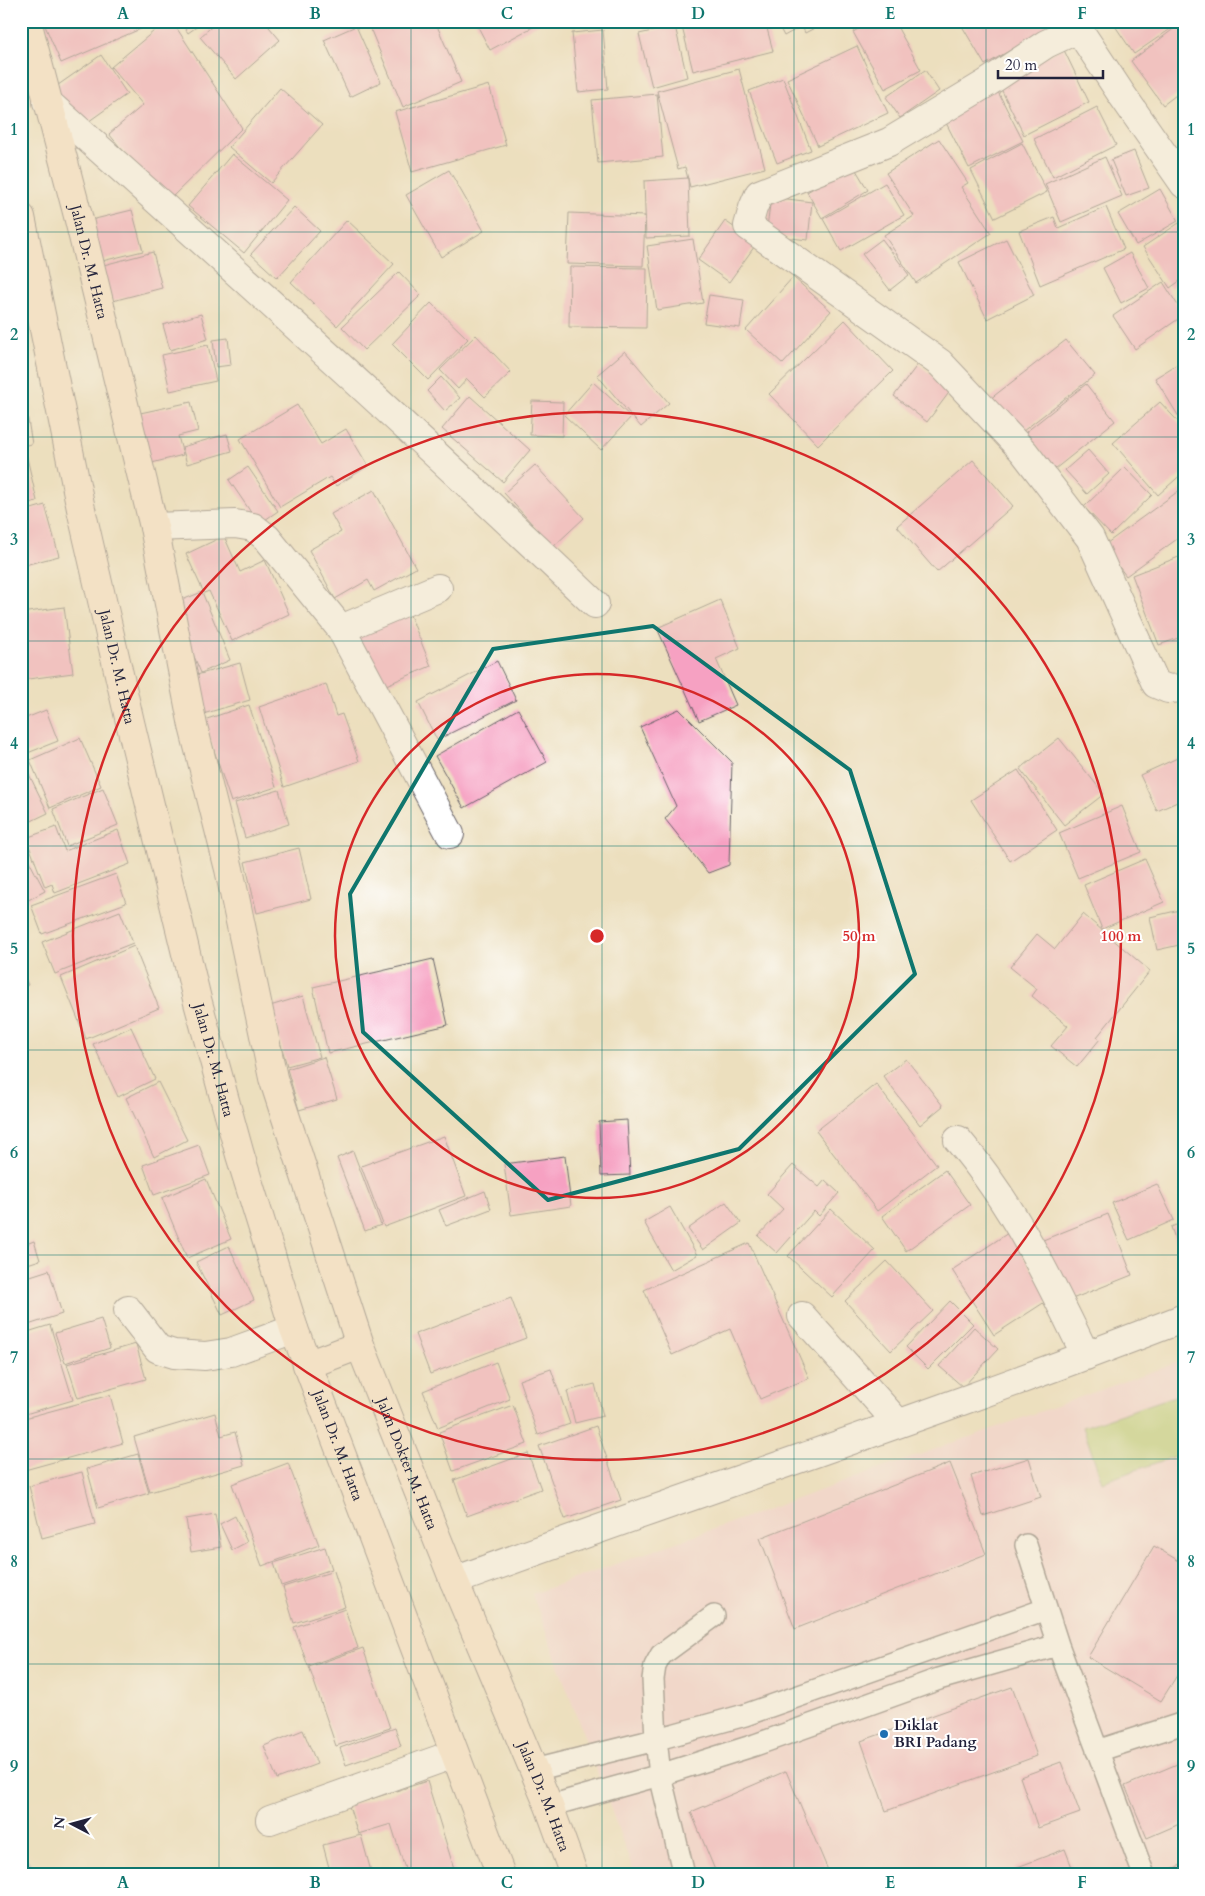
<svg xmlns="http://www.w3.org/2000/svg" width="1205" height="1896" font-family="Cardo,serif">
	<rect width="100%" height="100%" fill="#fff"/>
	<filter id="ink" filterUnits="userSpaceOnUse"><feTurbulence type="fractalNoise" baseFrequency=".02" numOctaves="2"/><feDisplacementMap in="SourceGraphic" scale="10" xChannelSelector="R" yChannelSelector="G"/><feConvolveMatrix kernelMatrix="1 2 1 2 8 2 1 2 1" color-interpolation-filters="sRGB"/></filter>
	<filter id="wash" filterUnits="userSpaceOnUse"><feTurbulence type="fractalNoise" baseFrequency=".0096" numOctaves="4" result="noise"/><feDisplacementMap in="SourceGraphic" scale="20" xChannelSelector="R" yChannelSelector="G"/><feGaussianBlur stdDeviation="1.12" result="paint"/><feColorMatrix in="noise" values="0 0 0 0 0 0 0 0 0 0 0 0 0 0 0 0 0 1.4 0 .05"/><feComposite in="paint" operator="in"/></filter>
	<g filter="url(#wash)">
		<rect width="100%" height="100%" fill="#ecdfbe"/>
		<path fill="#f6cfd8" d="M1184,1360V1875H635L532,1594Z"/>
		<path fill="#b5cf74" stroke="#6c7858" d="M1184,1393V1453L1102,1482L1083,1427Z"/>
		<path fill="#67bde4" stroke="#447090" d="M21,1853L39,1875H21Z"/>
		<g id="blocks">
			<path fill="#f6a1c2" d="M43,21H159L61,63Z
				M166,21H172L242,128L166,203L109,134L143,105L111,67Z
				M180,21H205L188,33Z
				M218,21H264L280,40L236,79L200,37Z
				M367,21H435L461,82L403,107Z
				M475,21H544L490,50Z
				M705,21H765L773,51L693,71L682,27Z
				M776,21H828L805,33L802,26L784,36Z
				M872,21H894L921,70L885,89L853,32Z
				M959,21H1053L1055,24L985,65Z
				M1115,21H1182L1134,54L1113,23Z
				M1184,21V89L1163,105L1131,61Z
				M356,26L381,82L350,97L324,40Z
				M675,26L687,77L652,87L639,34Z
				M603,30L608,89L578,92L572,33Z
				M857,46L888,113L818,146L787,79Z
				M1063,48L1089,102L1024,135L997,81Z
				M101,55L127,94L78,129L51,90Z
				M739,69L765,168L690,187L685,167L678,169L657,91Z
				M925,70L939,91L900,118L886,97Z
				M783,78L811,150L777,163L749,91Z
				M489,85L506,145L412,172L395,112Z
				M995,86L1023,141L969,168L941,113Z
				M280,88L322,125L271,183L229,147Z
				M657,94L663,157L598,163L592,100Z
				M1097,107L1116,145L1053,177L1034,139Z
				M939,139L968,183L961,187L991,233L916,283L884,235L914,216L886,173Z
				M1022,143L1047,192L995,218L971,170Z
				M1134,151L1149,188L1126,196L1111,160Z
				M232,154L287,200L244,253L188,206Z
				M1105,157L1122,196L1061,222L1045,184Z
				M853,165L868,190L822,218L807,192Z
				M449,170L484,231L441,257L406,195Z
				M688,178L690,236L646,238L644,181Z
				M885,183L904,215L841,251L823,219Z
				M1160,189L1178,221L1136,245L1118,214Z
				M771,197L812,202L808,240L766,235Z
				M294,207L320,231L277,278L251,254Z
				M1106,207L1124,249L1040,285L1019,231L1054,217L1058,228Z
				M132,210L143,251L98,262L87,221Z
				M569,213L645,216L643,266L567,264Z
				M347,220L394,264L337,326L291,282Z
				M725,221L757,243L729,282L698,260Z
				M1179,223L1184,230V278L1170,288L1143,247Z
				M693,239L703,303L657,310L647,246Z
				M882,239L909,275L890,290L862,254Z
				M1006,239L1034,295L987,319L959,262Z
				M153,252L162,288L105,303L96,267Z
				M1130,253L1149,288L1121,303L1103,268Z
				M570,267L647,268L646,328L569,327Z
				M399,272L421,295L364,350L342,327Z
				M793,277L831,311L783,364L746,330Z
				M1163,282L1184,315L1135,349L1113,316Z
				M709,295L744,300L740,328L704,323Z
				M431,303L468,339L428,380L392,344Z
				M201,314L208,339L170,350L163,325Z
				M845,320L893,371L818,445L769,394Z
				M476,335L511,372L485,397L467,379L458,389L440,370Z
				M228,338L231,365L216,367L213,340Z
				M1066,340L1095,375L1018,435L990,399Z
				M208,345L216,381L170,391L162,355Z
				M625,351L669,403L641,427L597,375Z
				M1184,360V425L1155,378Z
				M918,364L951,390L927,422L894,396Z
				M441,377L460,398L445,411L427,391Z
				M593,382L631,417L601,450L564,415Z
				M1086,384L1115,421L1055,469L1026,432Z
				M470,396L530,450L503,482L442,429Z
				M532,401L563,402L562,436L530,435Z
				M191,402L198,431L178,436L183,455L144,465L131,415Z
				M1160,402L1184,428V472L1158,495L1113,443Z
				M297,405L321,444L346,429L368,466L336,486L330,477L280,507L240,439Z
				M27,414L32,444L21,446V415Z
				M227,434L232,451L187,464L182,447Z
				M25,449L37,501L21,505V450Z
				M1088,450L1109,474L1087,494L1065,470Z
				M973,460L1013,506L937,572L897,526Z
				M535,465L584,518L553,547L504,493Z
				M248,467L278,511L259,524L229,480Z
				M1125,467L1152,495L1111,535L1084,507Z
				M1184,487V534L1126,576L1103,546Z
				M374,490L416,568L374,591L368,580L335,599L309,550L341,532L331,514Z
				M45,505L59,556L21,566V512Z
				M224,536L240,572L265,560L289,614L232,641L209,591L204,593L186,554Z
				M1184,555V636L1159,645L1132,575Z
				M202,592L230,660L201,673L172,604Z
				M720,600L740,648L716,659L736,705L699,721L657,628Z
				M64,607L73,673L21,680V613Z
				M407,608L431,666L379,688L355,631Z
				M497,661L516,700L437,740L418,702Z
				M240,663L250,700L203,714L193,676Z
				M326,684L336,716L342,714L359,761L284,787L259,707Z
				M249,705L276,787L231,802L204,720Z
				M518,709L547,762L464,808L435,756Z
				M679,709L732,762L729,865L708,873L665,819L676,806L640,727Z
				M46,710L58,741L25,754L21,744V720Z
				M80,738L101,786L50,808L30,760Z
				M1059,738L1104,794L1064,825L1020,769Z
				M1184,755V799L1157,811L1140,775Z
				M23,762L48,813L21,826V763Z
				M1018,770L1057,830L1010,861L971,800Z
				M103,788L118,825L67,846L53,809Z
				M279,790L289,824L245,838L235,803Z
				M1122,806L1141,852L1078,878L1059,833Z
				M56,827L65,851L118,830L130,864L55,893L52,884L45,887L26,838Z
				M21,846L45,891L21,904Z
				M299,848L311,899L257,913L245,862Z
				M1145,859L1164,902L1102,929L1084,885Z
				M116,874L126,903L42,934L31,905Z
				M1184,909V944L1157,950L1150,917Z
				M120,911L133,943L55,974L42,942Z
				M1083,914L1150,971L1097,1037L1100,1039L1077,1067L1051,1046L1068,1026L1032,996L1037,989L1010,967L1037,934L1055,949Z
				M134,946L159,1008L86,1039L61,977Z
				M433,959L448,1025L328,1053L313,987Z
				M21,969L28,985L21,988Z
				M303,996L320,1057L287,1066L270,1006Z
				M131,1027L155,1079L118,1097L93,1044Z
				M324,1057L337,1099L299,1110L287,1069Z
				M906,1059L943,1106L920,1125L883,1076Z
				M158,1082L187,1140L154,1157L126,1098Z
				M876,1084L937,1165L877,1211L816,1131Z
				M627,1120L630,1175L601,1176L599,1122Z
				M444,1136L466,1196L384,1227L361,1166Z
				M199,1145L210,1175L154,1195L143,1165Z
				M353,1151L381,1225L365,1231L337,1158Z
				M565,1156L571,1206L511,1215L504,1164Z
				M793,1165L819,1187L825,1180L839,1193L819,1216L814,1211L777,1253L758,1236L783,1209L767,1194Z
				M945,1170L970,1205L906,1251L882,1216Z
				M206,1179L231,1239L187,1258L162,1198Z
				M1157,1184L1174,1220L1129,1240L1112,1203Z
				M485,1191L491,1209L446,1226L439,1210Z
				M726,1202L741,1223L703,1250L688,1229Z
				M670,1207L697,1255L671,1270L644,1222Z
				M831,1209L875,1250L832,1297L788,1256Z
				M1108,1214L1132,1275L1067,1301L1043,1240Z
				M1184,1222V1255L1181,1256L1171,1227Z
				M1008,1233L1051,1298L994,1335L952,1270Z
				M34,1241L40,1260L21,1266V1246Z
				M749,1243L809,1378L760,1399L730,1329L672,1355L644,1290Z
				M229,1246L254,1300L222,1315L196,1262Z
				M887,1261L933,1311L891,1351L845,1301Z
				M49,1270L62,1314L28,1325L21,1303V1279Z
				M511,1298L526,1338L430,1374L415,1334Z
				M950,1301L973,1324L928,1369L906,1347Z
				M101,1319L110,1348L65,1363L55,1333Z
				M50,1325L73,1400L22,1415L21,1334Z
				M974,1327L998,1349L963,1387L939,1366Z
				M136,1344L146,1379L78,1398L67,1364Z
				M496,1362L510,1399L438,1428L423,1391Z
				M551,1369L570,1424L538,1435L519,1380Z
				M595,1384L603,1416L575,1423L567,1391Z
				M110,1395L123,1443L21,1471V1419Z
				M513,1405L527,1444L453,1471L439,1432Z
				M215,1413L221,1436L235,1432L244,1465L150,1492L134,1437Z
				M596,1426L621,1500L565,1519L539,1446Z
				M528,1453L541,1489L467,1516L454,1480Z
				M138,1454L149,1493L98,1508L87,1469Z
				M1029,1458L1041,1497L983,1516L971,1476Z
				M288,1463L319,1545L262,1566L232,1484Z
				M950,1463L986,1554L795,1629L760,1538Z
				M82,1472L95,1524L42,1538L29,1486Z
				M215,1514L221,1547L191,1552L186,1519Z
				M235,1516L247,1542L232,1550L220,1524Z
				M1154,1546L1184,1564V1664L1161,1701L1088,1657Z
				M325,1547L332,1569L281,1586L274,1563Z
				M334,1571L345,1607L294,1623L283,1587Z
				M345,1609L358,1648L308,1666L294,1627Z
				M363,1648L390,1728L336,1746L309,1667Z
				M1012,1687L1037,1756L886,1811L861,1741Z
				M395,1728L401,1746L346,1765L340,1748Z
				M303,1730L317,1764L277,1779L264,1746Z
				M1061,1762L1080,1813L1038,1828L1020,1777Z
				M1182,1762L1184,1822L1147,1838L1125,1786Z
				M786,1771L830,1875H717L691,1812Z
				M427,1781L456,1875H407L391,1824L358,1834L349,1806Z
				M361,1835L372,1875H331L323,1845Z
				M1065,1849L1075,1875H1018L1015,1868Z
				M1184,1864V1875H1155Z"/>
		</g>
	</g>
	<g filter="url(#ink)">
		<use href="#blocks" fill-opacity="0" stroke="#696469" stroke-width="1"/>
		<g fill="none" stroke-linecap="round" stroke-linejoin="round">
			<defs>
				<path id="service" d="M1026,1545L1058,1645L1144,1875
					M1097,1751L1184,1723
					M534,1770L643,1743L745,1715L1046,1609
					M549,1806L660,1775L755,1745L939,1679L1058,1645
					M684,1875L660,1775L656,1739L653,1679L655,1666L661,1655L714,1616"/>
				<path id="minor" d="M1078,29L1046,44L987,83L889,142L759,194L753,208L748,226L940,363L1024,452L1090,538L1156,684L1168,689L1184,688
					M47,102C232,267 416,433 595,604
					M154,527L235,524L253,527L267,538L341,629L450,834
					M341,629L438,588
					M958,1140C1013,1204 1050,1281 1086,1356
					M128,1310L158,1349L174,1354L205,1356L231,1352L294,1329
					M802,1316L898,1423
					M454,1581C697,1492 943,1412 1184,1318
					M270,1820L454,1754"/>
				<path id="tertiary" d="M1073,21L1120,92L1184,184"/>
				<g id="secondary">
					<path id="s1" d="M27,21L78,216L154,527L193,726L229,869L273,1078L360,1345L454,1581L549,1806L574,1875"/>
					<path id="s2" d="M21,217L81,509L130,722L197,999L240,1155L294,1329L501,1875"/>
					<path d="M307,1365L360,1345"/>
				</g>
			</defs>
			<use href="#service" stroke="#696469" stroke-width="24"/>
			<use href="#minor" stroke="#696469" stroke-width="30"/>
			<use href="#tertiary" stroke="#696469" stroke-width="30"/>
			<use href="#secondary" stroke="#696469" stroke-width="30"/>
			<use href="#service" stroke="#fff" stroke-width="21"/>
			<use href="#minor" stroke="#fff" stroke-width="28"/>
			<use href="#tertiary" stroke="#fff" stroke-width="28"/>
			<use href="#secondary" stroke="#fbe5cf" stroke-width="28"/>
		</g>
	</g>
	<path d="M0 0H1205V1896H0ZM653,626L850,770L915,974L739,1149L548,1200L363,1032L350,894L493,649Z" fill="#ecdfbe" fill-opacity=".55" fill-rule="evenodd"/>
	<path fill="none" stroke="#0f766e" stroke-width="4" stroke-linejoin="round" d="M653,626L850,770L915,974L739,1149L548,1200L363,1032L350,894L493,649Z"/>
	<path fill="none" stroke="#0f766e" stroke-width="1" stroke-opacity="0.55" d="M219,21V1875M411,21V1875M602,21V1875M794,21V1875M986,21V1875M21,232H1184M21,437H1184M21,641H1184M21,846H1184M21,1050H1184M21,1255H1184M21,1459H1184M21,1664H1184"/>
	<g fill="none" stroke="#d62828" stroke-width="2.5">
		<circle cx="597" cy="936" r="262"/>
		<circle cx="597" cy="936" r="524"/>
	</g>
	<circle fill="#1f6fb2" stroke="#fff" stroke-width="2" cx="884" cy="1734" r="5"/>
	<g text-anchor="middle" stroke-width="4" stroke-linejoin="round" paint-order="stroke">
		<g font-size="15" fill="#22223b" stroke="#fff">
			<text dy="5" stroke="none"><textPath href="#s1" startOffset="249">Jalan Dr. M. Hatta</textPath></text>
			<text dy="5" stroke="none"><textPath href="#s2" startOffset="460">Jalan Dr. M. Hatta</textPath></text>
			<text dy="5" stroke="none"><textPath href="#s2" startOffset="865">Jalan Dr. M. Hatta</textPath></text>
			<text dy="5" stroke="none"><textPath href="#s2" startOffset="1270">Jalan Dr. M. Hatta</textPath></text>
			<text dy="5" stroke="none"><textPath href="#s1" startOffset="1494">Jalan Dokter M. Hatta</textPath></text>
			<text dy="5" stroke="none"><textPath href="#s1" startOffset="1854">Jalan Dr. M. Hatta</textPath></text>
		</g>
		<g font-size="15" font-weight="bold" fill="#22223b" stroke="#fff" text-anchor="start">
			<text x="894" y="1730">Diklat<tspan x="894" dy="17">BRI Padang</tspan></text>
		</g>
	</g>
	<circle cx="597" cy="936" r="8" fill="#d62828" stroke="#fff" stroke-width="2.5"/>
	<g font-size="15" text-anchor="middle" font-weight="bold" fill="#d62828" stroke="#fff" stroke-width="4" stroke-linejoin="round" paint-order="stroke">
		<text x="859" y="941">50 m</text>
		<text x="1121" y="941">100 m</text>
	</g>
	<rect width="1205" height="1896" fill="none" stroke="#fff" stroke-width="55"/>
	<g transform="translate(72 1824) rotate(276)" stroke="#ffffff" stroke-width="4" paint-order="stroke">
	<path d="M0-4L9 19L0 12L-9 19Z" fill="#22223b"/>
	<text y="-8" font-size="14" font-weight="bold" text-anchor="middle" fill="#22223b">N</text>
	</g>
	<path d="M998 70v8h105v-8" fill="none" stroke="#22223b" stroke-width="2.5"/>
	<text x="1005" y="70" font-size="15" fill="#22223b" stroke="#ffffff" stroke-width="4" paint-order="stroke">20 m</text>
	<rect x="28" y="28" width="1150" height="1840" fill="none" stroke="#0f766e" stroke-width="2"/>
	<g font-size="16" text-anchor="middle" font-weight="bold" fill="#0f766e">
		<text x="123" y="19">A</text>
		<text x="315" y="19">B</text>
		<text x="507" y="19">C</text>
		<text x="698" y="19">D</text>
		<text x="890" y="19">E</text>
		<text x="1082" y="19">F</text>
		<text x="14" y="135">1</text>
		<text x="1191" y="135">1</text>
		<text x="14" y="340">2</text>
		<text x="1191" y="340">2</text>
		<text x="14" y="545">3</text>
		<text x="1191" y="545">3</text>
		<text x="14" y="749">4</text>
		<text x="1191" y="749">4</text>
		<text x="14" y="954">5</text>
		<text x="1191" y="954">5</text>
		<text x="14" y="1158">6</text>
		<text x="1191" y="1158">6</text>
		<text x="14" y="1363">7</text>
		<text x="1191" y="1363">7</text>
		<text x="14" y="1567">8</text>
		<text x="1191" y="1567">8</text>
		<text x="14" y="1772">9</text>
		<text x="1191" y="1772">9</text>
		<text x="123" y="1888">A</text>
		<text x="315" y="1888">B</text>
		<text x="507" y="1888">C</text>
		<text x="698" y="1888">D</text>
		<text x="890" y="1888">E</text>
		<text x="1082" y="1888">F</text>
	</g>
</svg>
